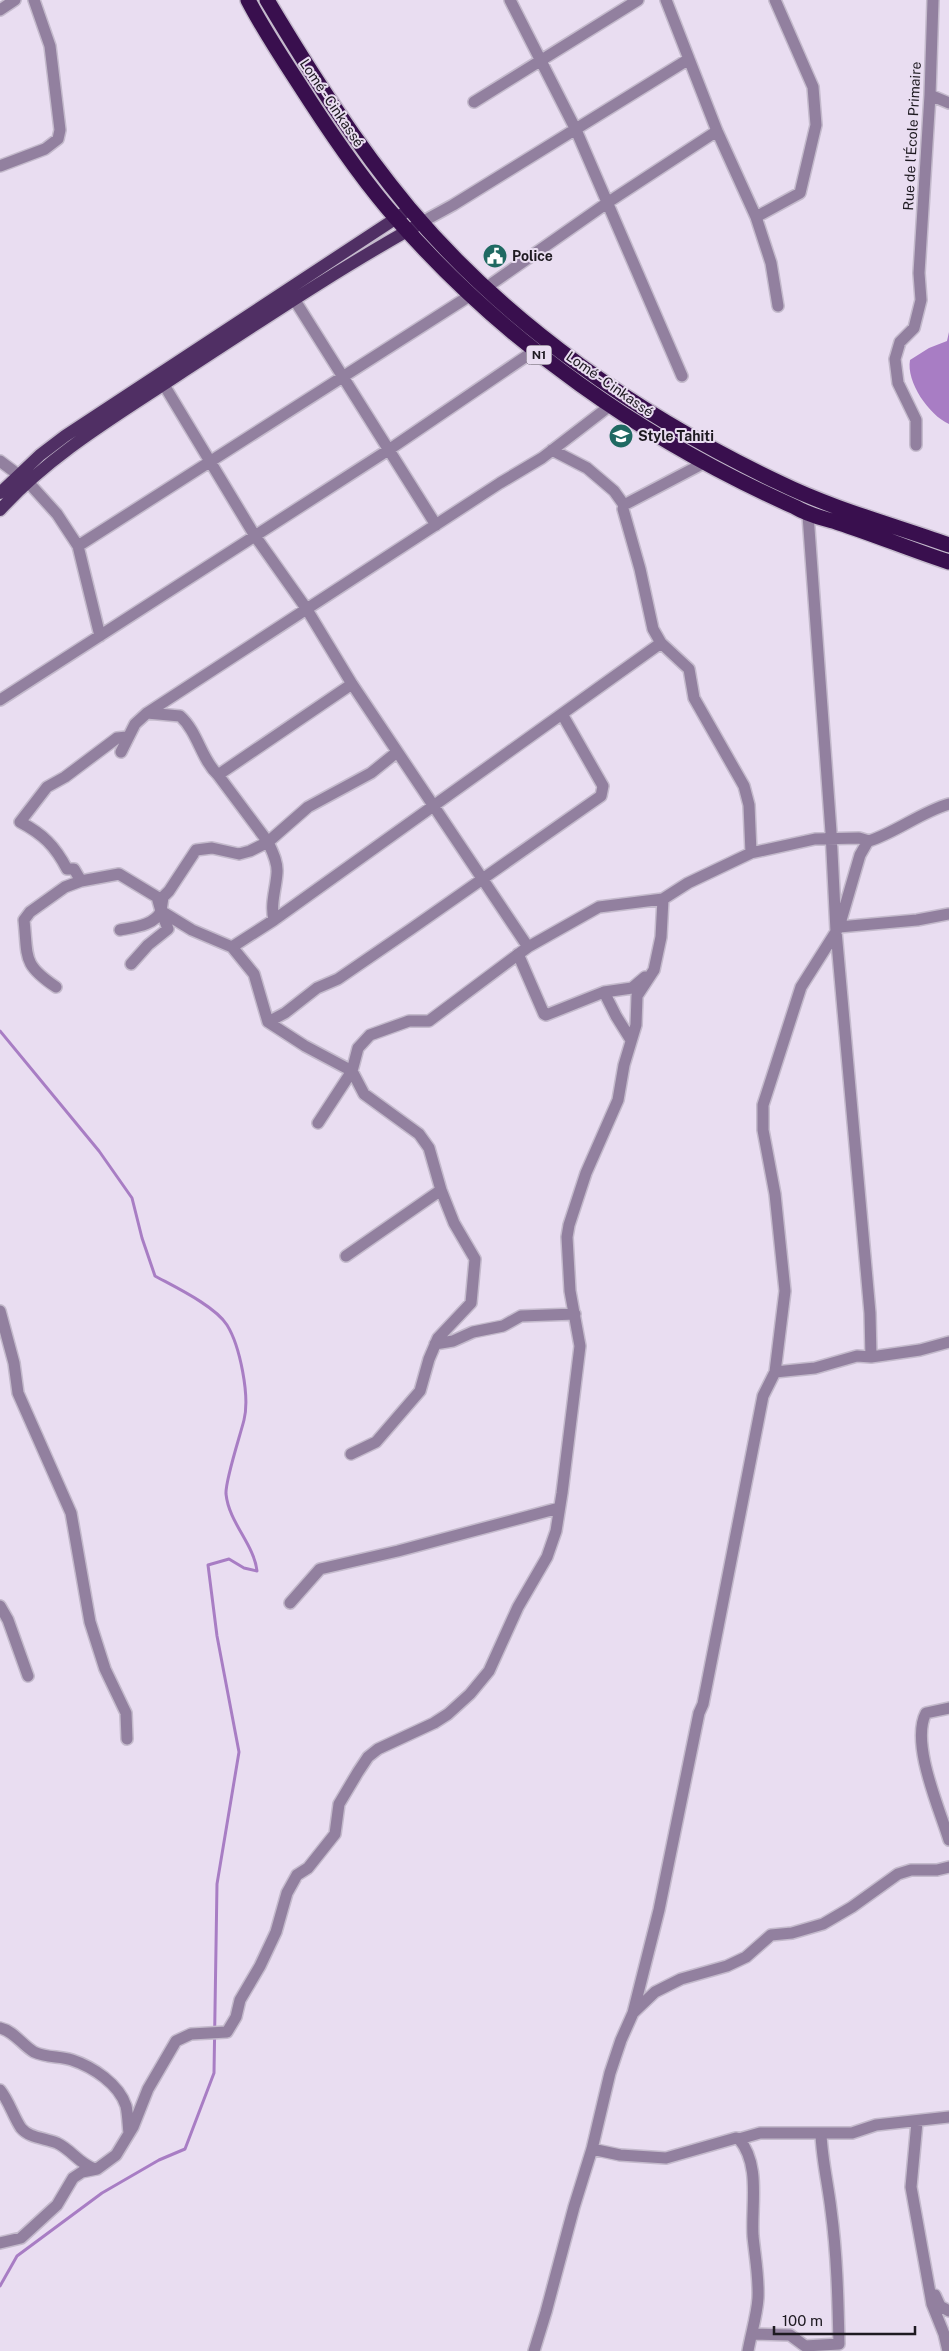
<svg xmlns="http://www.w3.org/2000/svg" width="949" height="2351" font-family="'Public Sans',sans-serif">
	<rect width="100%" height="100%" fill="#e9ddf1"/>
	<path fill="#a87dc4" d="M949,332V424C929,415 906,382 910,360L929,348L947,341Z"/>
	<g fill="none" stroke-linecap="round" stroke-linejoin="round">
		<path stroke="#a87dc4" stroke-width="3" d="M0,1031L99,1151L132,1198L142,1238L155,1276C175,1287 215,1306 227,1325C240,1346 250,1396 244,1420C240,1436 225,1481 226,1494C229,1523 254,1544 257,1571L244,1568L229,1559L208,1565L217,1636L239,1752L217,1884L214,2073L185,2149L159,2160L102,2193L17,2256L0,2286"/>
		<defs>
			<path id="street" d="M510,0L576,130L682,376
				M666,0L717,131L756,217L771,263L778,306
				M0,10L15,0
				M930,95L949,103
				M474,102L638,0
				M0,166L45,149L58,139L60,130L50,46L34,0
				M756,217L800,193L816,125L813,87L775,0
				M422,222L453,205L689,59
				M487,287L607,203L717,131
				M294,299L436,525
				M164,385L255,536L306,608L352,684L528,947
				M916,445V420L898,383L895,359L900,342L914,328L921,300L919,273L930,95L933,0
				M552,450L587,468L614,491L624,505
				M0,461L28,482L57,514L78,546L100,636
				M808,515L831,832L836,931L870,1313L871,1357
				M78,546L471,295
				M0,700L390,449L534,351
				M147,713L180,716C198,732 201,759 218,775
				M121,752L135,724L147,713L500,483L542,458L611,405
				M751,853L815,839L859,838L869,841C897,832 921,812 949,804
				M81,881L74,869H67C55,846 43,834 20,822L47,787L65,777L117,738L127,737
				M274,920L661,643
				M839,927L917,920L949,914
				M120,930C135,927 155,925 161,911
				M232,947L274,920C270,904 276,889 277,873C278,862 272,851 268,842L218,775L352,684
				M518,954L544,1014L546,1015L604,992L632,988L645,977
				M131,964L148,945L168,929L161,911L163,897L169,891L196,850L212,848L239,854L250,851L268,842L308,807L371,773L397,752
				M56,987C22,964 28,958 24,920L30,912L65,887L81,881L119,874L157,897L161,911L192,930L232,947L254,974L268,1022L305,1046L352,1071L364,1094L419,1134L429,1148L441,1190L454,1223L475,1259L471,1303L438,1338L429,1359L420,1391L376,1442L351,1454
				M604,992L616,1016L631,1040
				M268,1022L285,1013L317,988L338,979L411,929L601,796L603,786L562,714
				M318,1123L352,1071L358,1048L370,1035L409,1021H429L528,947L599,907L663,899
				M346,1256L441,1190
				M0,1311L14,1363L18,1393L71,1513L90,1622L105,1669L126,1713L127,1739
				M435,1344L453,1341L473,1332L503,1326L521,1316L575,1314
				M775,1372L815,1368L857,1356L871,1357L920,1350L949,1342
				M290,1603L320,1569L398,1551L559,1508
				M0,1606L8,1620L28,1676
				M949,1708L926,1713C910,1743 940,1810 949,1840
				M633,2013L655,1992L681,1979L727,1966L746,1957L771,1935L792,1933L823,1924L852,1907L898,1874L911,1870H937L949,1867
				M0,2028C14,2031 22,2045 34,2052C47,2058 59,2056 72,2060C93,2067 119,2084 126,2106C128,2115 128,2125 129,2133
				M0,2090C9,2101 13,2116 21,2128C29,2138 45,2138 57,2143C72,2150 79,2164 95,2169
				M917,2122L911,2187L932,2304L944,2334L948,2351
				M739,2139C761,2165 751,2205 753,2236C755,2257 759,2277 758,2298C757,2315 751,2334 748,2351
				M592,2149L620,2155L666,2158L736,2138L739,2139L760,2133H852L876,2125L949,2117
				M0,2243L21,2238L57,2205L73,2178L82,2172L97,2169L116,2155L133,2127L148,2089L176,2041L191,2034L227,2032L236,2017L240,2000L260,1966L276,1932L287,1893L297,1875L308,1868L335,1834L339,1804L358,1772L368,1757L378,1749L434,1723L448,1714L470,1694L489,1671L518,1607L547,1557L556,1531L562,1493L580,1346L570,1291L567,1237L569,1225L586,1173L618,1100L624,1065L636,1025L637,996L654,970L661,937L663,899L688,883L751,853L749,805L744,786L694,698L689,669L661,643L653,629L640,569L623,509L624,505L704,463
				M935,2295L940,2306L949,2311
				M752,2334L790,2335L805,2346L839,2344C838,2299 837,2254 831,2210C828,2184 822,2160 821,2134
				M534,2351L546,2312L574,2207L592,2149L610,2073L621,2040L633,2013L659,1910L699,1713L703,1704L763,1396L775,1372L785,1291L775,1194L763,1130V1105L801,987L839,927L860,855L868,841"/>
			<path id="primary" d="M0,493L40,455L65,436L404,213
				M0,510C52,453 118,415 181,373C258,323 335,271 416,226"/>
			<path id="highway" d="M248,0C266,35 289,68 310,101C336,141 364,182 396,218C505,343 644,440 795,507C810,516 823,518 839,523C876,535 912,550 949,562
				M267,0C310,72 355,143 409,208C508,326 641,417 780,483C833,509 893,525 949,545"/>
		</defs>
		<use href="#street" stroke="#c4bacc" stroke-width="14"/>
		<use href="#primary" stroke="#c4bacc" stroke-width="15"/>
		<use href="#highway" stroke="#c4bacc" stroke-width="18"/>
		<use href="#street" stroke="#92809f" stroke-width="11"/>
		<use href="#primary" stroke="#502f64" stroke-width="12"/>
		<use href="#highway" stroke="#390f4e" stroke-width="15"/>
	</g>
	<defs>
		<symbol id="civic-disc" viewBox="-11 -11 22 22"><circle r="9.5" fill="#1f6962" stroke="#e9ddf1"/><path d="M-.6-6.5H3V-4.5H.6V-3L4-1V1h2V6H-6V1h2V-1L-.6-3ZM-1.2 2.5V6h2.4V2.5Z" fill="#fff"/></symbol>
		<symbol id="school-disc" viewBox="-11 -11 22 22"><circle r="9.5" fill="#1f6962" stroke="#e9ddf1"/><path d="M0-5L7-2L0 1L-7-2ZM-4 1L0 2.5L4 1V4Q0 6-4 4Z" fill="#fff"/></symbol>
	</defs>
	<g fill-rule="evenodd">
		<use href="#civic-disc" x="481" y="242" width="28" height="28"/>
		<use href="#school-disc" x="607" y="422" width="28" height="28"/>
	</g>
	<g text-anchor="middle" stroke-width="4" stroke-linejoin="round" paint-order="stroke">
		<rect fill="#e9ddf1" stroke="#5b545f" stroke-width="1" x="526.5" y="345.5" width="25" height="19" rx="4"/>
		<g font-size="12" font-weight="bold" fill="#1e1a21">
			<text x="539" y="359">N1</text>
		</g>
		<g font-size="14" fill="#1e1a21" stroke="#e9ddf1">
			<text transform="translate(332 103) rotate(56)" y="5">Lomé - Cinkassé</text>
			<text transform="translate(912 136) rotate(-87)" y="5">Rue de l'École Primaire</text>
			<text transform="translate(610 384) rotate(35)" y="5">Lomé - Cinkassé</text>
		</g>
		<g font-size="14" font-weight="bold" fill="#1e1a21" stroke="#e9ddf1" text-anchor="start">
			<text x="512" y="261">Police</text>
			<text x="638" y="441">Style Tahiti</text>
		</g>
	</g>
	<path d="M774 2326v8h141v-8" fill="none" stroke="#1e1a21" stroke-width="2.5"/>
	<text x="782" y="2326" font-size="15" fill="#1e1a21" stroke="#e9ddf1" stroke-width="4" paint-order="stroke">100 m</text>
</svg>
